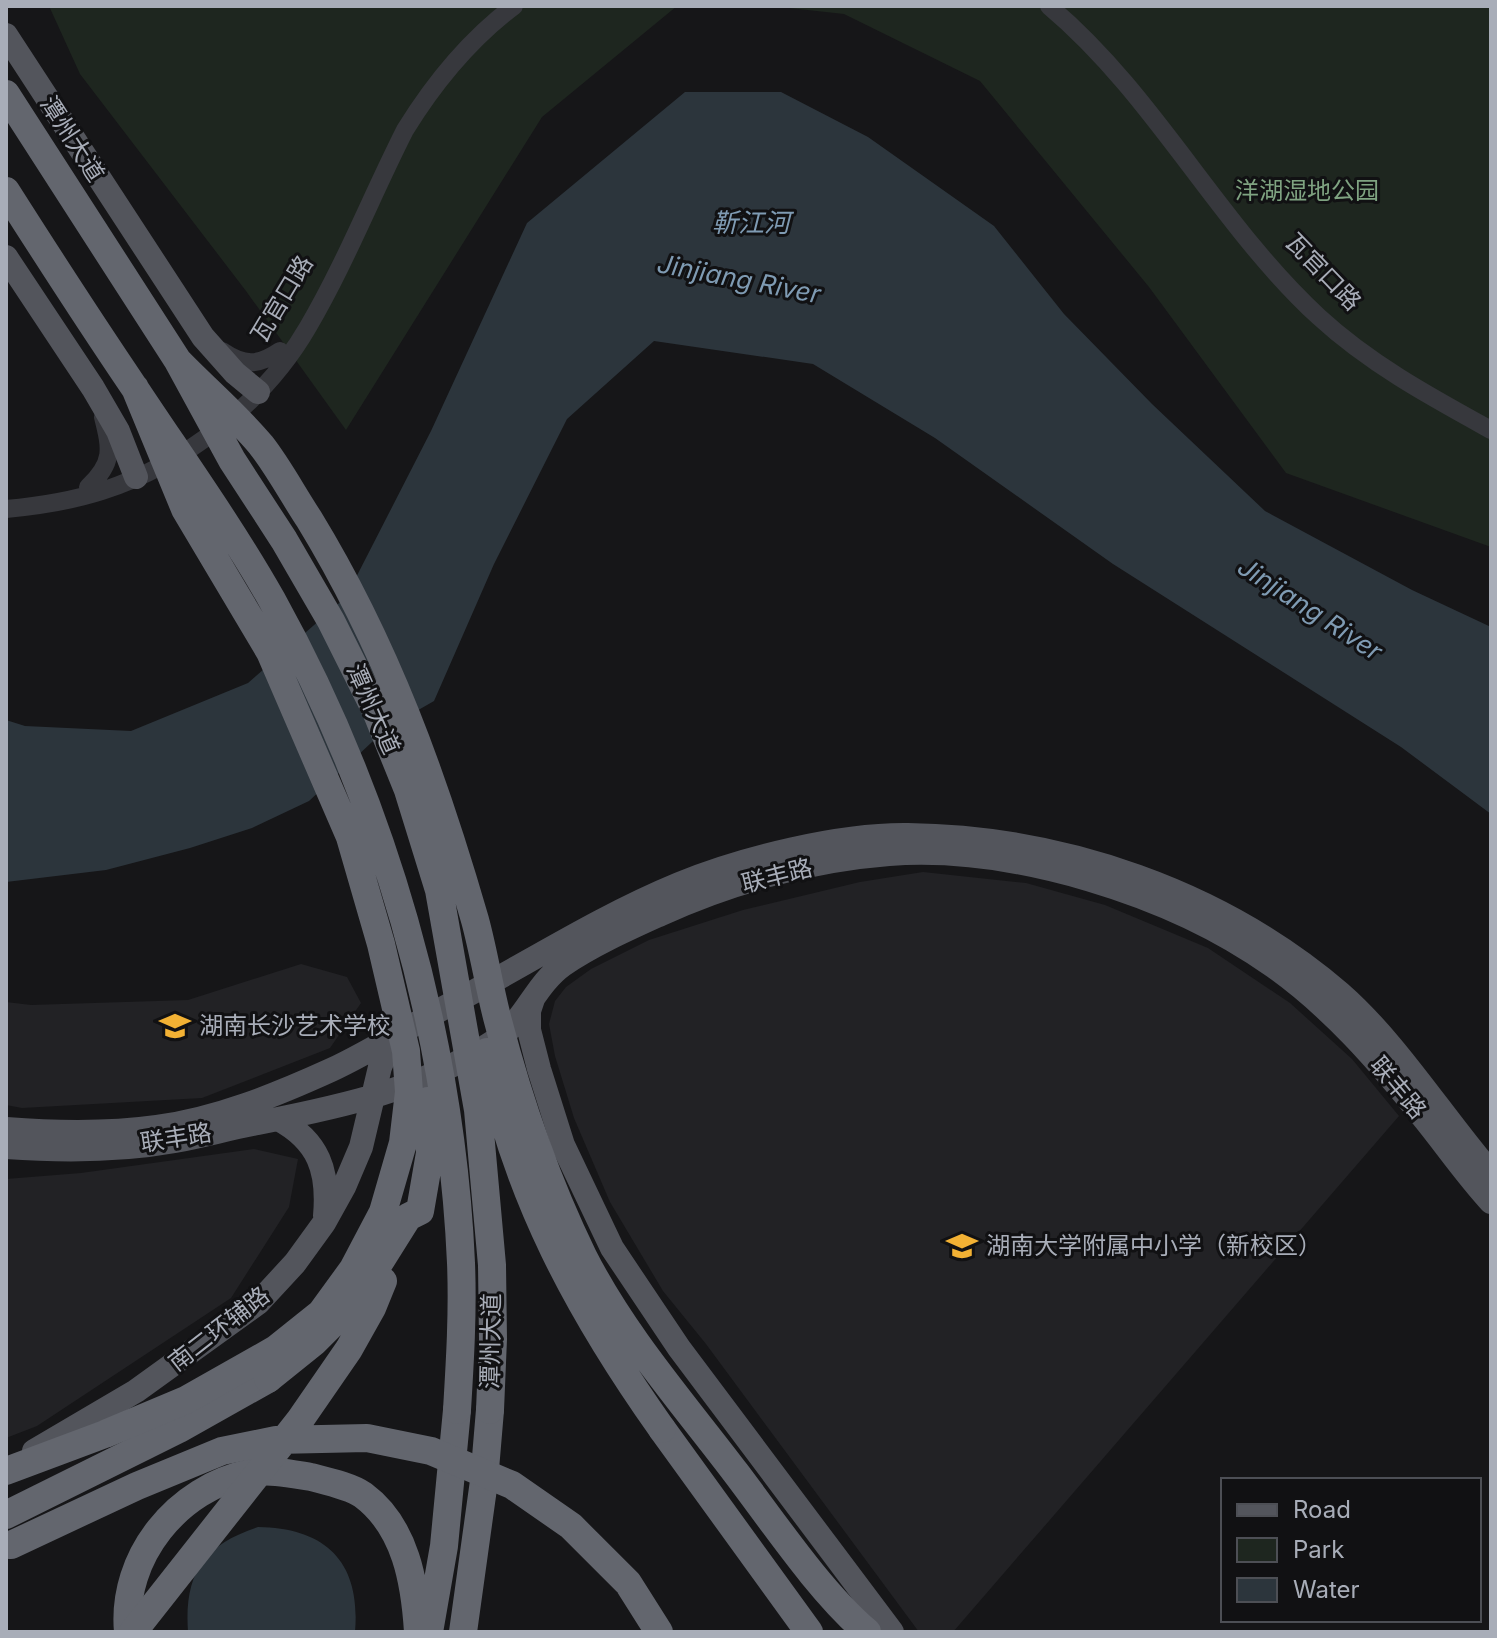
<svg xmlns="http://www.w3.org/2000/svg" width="1497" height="1638" font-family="Inter,'Noto Sans SC',sans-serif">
	<rect width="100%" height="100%" fill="#161618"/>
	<path fill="#222225" d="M923,872L1026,883L1105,905L1208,948L1290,1003L1352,1059L1399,1116L953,1632H919L706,1344L663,1291L610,1202L574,1118L555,1056L549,1024L555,1001L566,987L591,969L649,940L743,910L860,882Z
		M301,964L347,977L361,1003L330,1048L202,1098L22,1108L6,1105V1002L31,1005L188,1000Z
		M254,1149L298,1159L289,1207L231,1298L37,1426L6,1438V1179L81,1173Z"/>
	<path fill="#1e261f" d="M49,6H677L542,117L346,430L246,291L80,74Z
		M771,6H1491V547L1286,473L1149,287L980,81L844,14Z"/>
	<path fill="#2c353c" d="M685,92H781L868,137L994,226L1064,314L1152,404L1265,511L1412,590L1491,627V814L1401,747L1113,564L935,438L813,364L654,341L567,419L494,564L434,701L387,728L309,801L252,828L190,848L106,870L6,882V720L25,726L131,731L248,683L346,597L431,431L527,223Z
		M258,1527C327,1528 361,1563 355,1632H188C184,1574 203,1545 258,1527Z"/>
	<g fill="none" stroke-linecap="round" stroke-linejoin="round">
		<path stroke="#37383d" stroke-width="18" d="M1049,6C1155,95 1218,224 1319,317C1370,364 1431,397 1491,430
			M222,351C244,366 258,366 280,351
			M88,487C114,463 111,449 103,417
			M6,509C38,506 71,501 102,491C185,464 264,403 308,327C345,264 372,195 405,130C434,83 469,40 514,6"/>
		<path stroke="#53555c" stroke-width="24" d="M6,35L203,337L235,373L258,392
			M6,257L93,388L118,431L136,477
			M533,999L529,1011V1030L539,1069L563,1145L612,1248L679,1348L892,1632
			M278,1119C319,1141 329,1171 325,1216
			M6,1129C56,1133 107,1134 157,1127C217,1119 276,1095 331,1070C372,1051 410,1026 449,1005C525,965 599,917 679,884C742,858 840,834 908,835C1063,837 1221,891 1340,993C1396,1042 1442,1116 1491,1173
			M6,1147C62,1151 120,1151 175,1141C203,1136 230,1128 258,1123C344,1106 421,1090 496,1040C525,1021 535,985 563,965C592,945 628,929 661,914C731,882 811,860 889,854C1014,845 1172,894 1273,966C1331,1007 1378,1061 1422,1116C1445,1144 1466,1175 1491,1202
			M34,1451L136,1391L258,1303L295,1263L324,1223L344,1187L361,1147L380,1067L393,1036"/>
		<path stroke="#63666e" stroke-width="28" d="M662,1429L809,1632
			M6,1515L179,1429L268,1379
			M128,1632C121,1556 178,1488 250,1473C269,1469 292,1474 311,1477C326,1481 350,1486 363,1495C406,1527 415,1583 418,1632
			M429,1632L444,1546L457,1410
			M463,1632L484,1481L490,1410"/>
		<path stroke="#63666e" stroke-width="28" d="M6,94L178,361L232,460L284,540L331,621L376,711L408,790L439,890L478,1110L492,1265L493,1339L490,1410
			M6,191C48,257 90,322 134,387C181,458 230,526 272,600C383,800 451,1035 461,1263C463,1312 460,1361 457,1410
			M178,361C205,389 236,415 261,445C279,468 293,495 309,519C386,645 434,778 475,920C484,953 489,987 498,1021C519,1101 547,1182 583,1256C623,1335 683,1403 736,1473C774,1523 820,1592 867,1632
			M487,1052C515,1194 579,1312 662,1429
			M268,1379L314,1342L356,1300L408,1217L420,1211L430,1153L428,1101
			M6,1471L105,1434L186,1400L276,1349L321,1313L353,1269L383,1212L403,1143L409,1092L406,1051L381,944L350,837L270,652L185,509L135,388
			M11,1545L137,1486L222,1451L276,1440L367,1438L431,1451L512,1485L571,1526L628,1583L659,1632
			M133,1632L300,1420L349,1349L372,1308L383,1281"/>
	</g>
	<defs>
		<symbol id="school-bare" viewBox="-9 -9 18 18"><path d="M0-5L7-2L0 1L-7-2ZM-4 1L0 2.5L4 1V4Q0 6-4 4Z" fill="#f2b134" stroke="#111113" stroke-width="2.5" paint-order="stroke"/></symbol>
	</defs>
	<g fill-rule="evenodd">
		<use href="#school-bare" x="153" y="1004" width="44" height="44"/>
		<use href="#school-bare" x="940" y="1224" width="44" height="44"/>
	</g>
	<g text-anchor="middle" stroke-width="6" stroke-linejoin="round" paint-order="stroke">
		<g font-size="24" fill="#a8adb8" stroke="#111113">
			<text transform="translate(72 139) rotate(57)" y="8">潭州大道</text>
			<text transform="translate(1323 272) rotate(46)" y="8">瓦官口路</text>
			<text transform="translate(282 299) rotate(-59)" y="8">瓦官口路</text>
			<text transform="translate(373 709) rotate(66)" y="8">潭州大道</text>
			<text transform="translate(777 876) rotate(-14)" y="8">联丰路</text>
			<text transform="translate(1398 1088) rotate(50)" y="8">联丰路</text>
			<text transform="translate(176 1138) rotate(-9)" y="8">联丰路</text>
			<text transform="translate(219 1329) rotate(-38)" y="8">南二环辅路</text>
			<text transform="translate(491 1341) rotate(-89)" y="8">潭州大道</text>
		</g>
		<g font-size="24" fill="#7fa381" stroke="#111113">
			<text x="1307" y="199">洋湖湿地公园</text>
		</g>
		<g font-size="24" fill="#a8adb8" stroke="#111113" text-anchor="start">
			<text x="199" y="1034">湖南长沙艺术学校</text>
			<text x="986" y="1254">湖南大学附属中小学（新校区）</text>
		</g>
		<g font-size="26" font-style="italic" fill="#7f9bb3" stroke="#111113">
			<text x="751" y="232">靳江河</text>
			<text transform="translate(739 279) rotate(11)" y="9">Jinjiang River</text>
			<text transform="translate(1310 609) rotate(33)" y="9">Jinjiang River</text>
		</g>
	</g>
	<rect width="1497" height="1638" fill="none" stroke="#a8adb8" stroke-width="16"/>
	<rect x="1221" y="1478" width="260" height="144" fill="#111113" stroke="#4d4f55" stroke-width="2"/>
	<rect x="1237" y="1504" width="40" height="12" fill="#53555c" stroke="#4d4f55" stroke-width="2"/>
	<text x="1293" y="1518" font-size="24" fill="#a8adb8">Road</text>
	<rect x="1237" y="1538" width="40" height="24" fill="#1e261f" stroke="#4d4f55" stroke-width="2"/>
	<text x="1293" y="1558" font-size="24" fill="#a8adb8">Park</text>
	<rect x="1237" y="1578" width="40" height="24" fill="#2c353c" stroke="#4d4f55" stroke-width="2"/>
	<text x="1293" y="1598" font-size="24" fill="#a8adb8">Water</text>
</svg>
